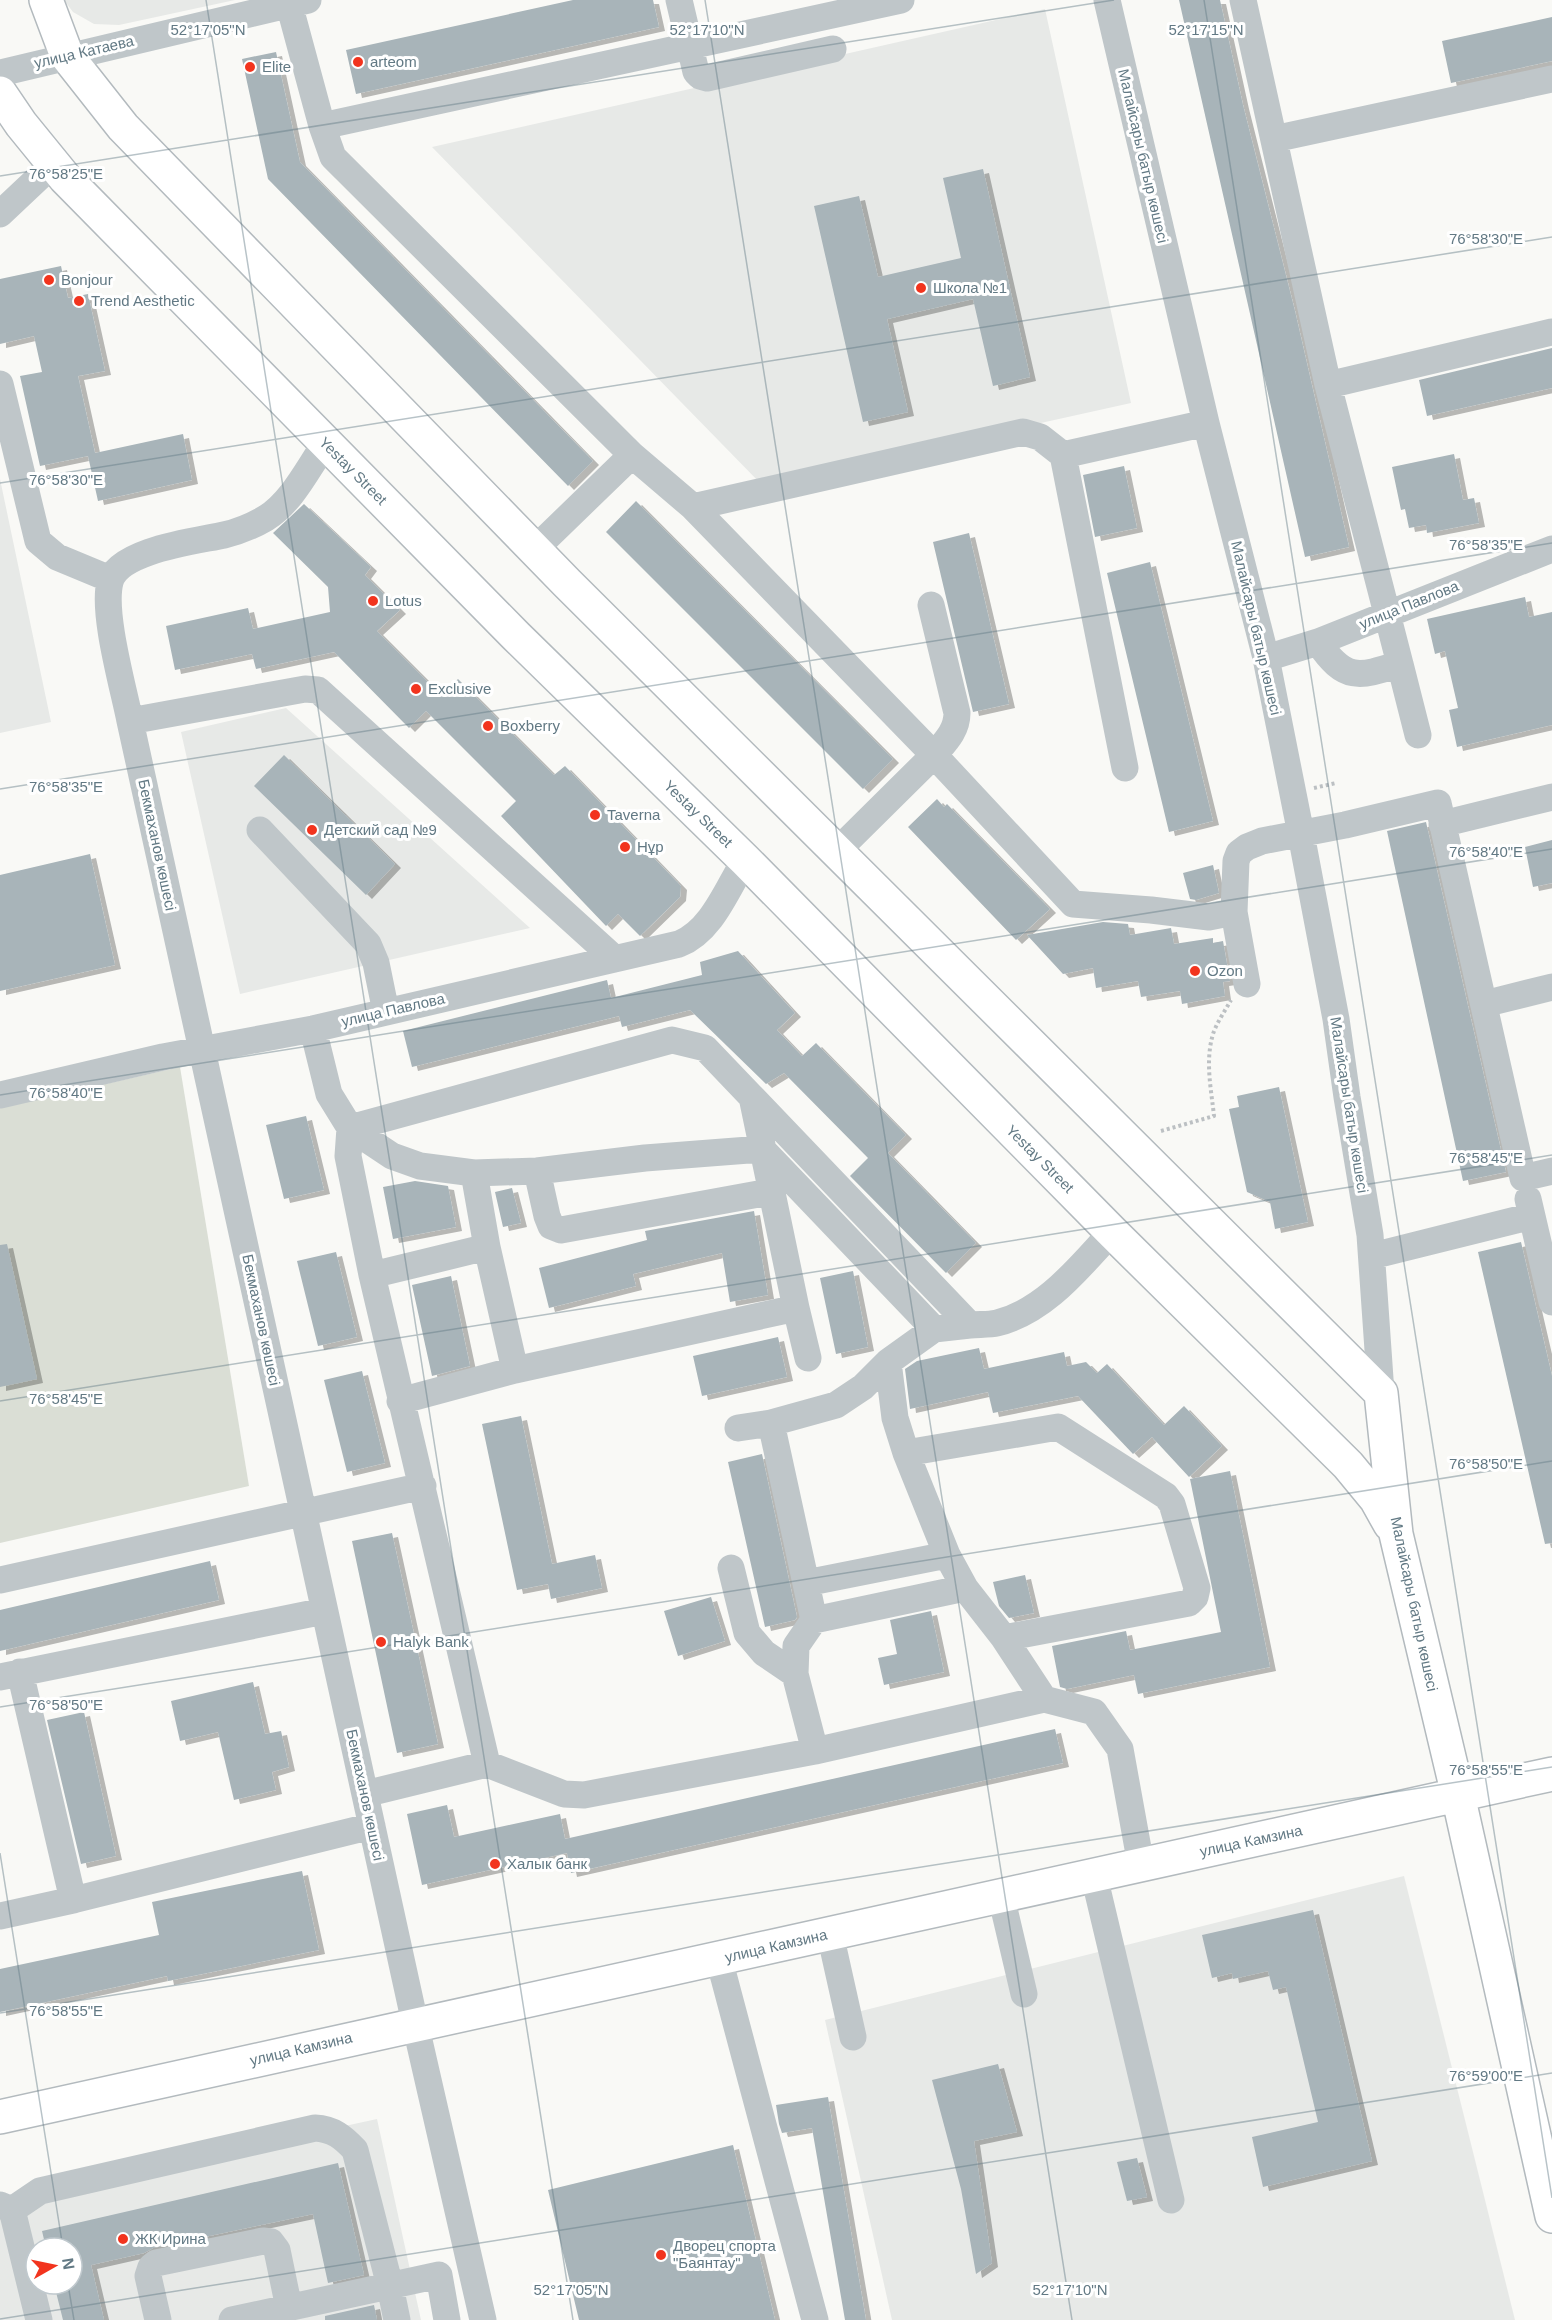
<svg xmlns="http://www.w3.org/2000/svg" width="1552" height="2320" font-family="Arial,sans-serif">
	<defs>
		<filter id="shadow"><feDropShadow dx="6" dy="4" stdDeviation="0" flood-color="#0004"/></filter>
	</defs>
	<rect width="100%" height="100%" fill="#f9f9f6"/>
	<path fill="#e7e9e7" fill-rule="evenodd" d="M64,0H235L119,25L94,24L73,12Z
		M1045,9L1131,403L762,485L432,147Z
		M0,479L51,722L0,733Z
		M286,708L530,928L240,994L181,732Z
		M1404,1876L1515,2320H892L825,2020Z
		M377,2119L421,2320H0V2201ZM36,2248H72V2284H36Z"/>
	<path fill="#daded5" d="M180,1067L249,1486L0,1543V1108Z"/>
	<path fill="#a8b4b9" filter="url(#shadow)" d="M573,0H653L659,27L356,94L346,50Z
		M1179,0H1220L1243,105L1295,311L1349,547L1305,557Z
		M1552,17V61L1451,83L1442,41Z
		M276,52L300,162L593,461L568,486L268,179L242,59Z
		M983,169L1030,377L993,386L973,299L887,319L908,412L863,422L814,206L859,196L878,277L961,258L943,178Z
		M61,266L68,298L88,294L105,371L78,376L95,453L183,434L192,480L98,501L88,456L40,466L20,376L42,372L34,336L0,344V279Z
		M1552,348V388L1427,416L1419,380Z
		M1454,454L1463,500L1474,498L1479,523L1427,533L1426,525L1409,528L1405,509L1401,510L1392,467Z
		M1124,466L1137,528L1095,537L1083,475Z
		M636,501L893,759L863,789L606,532Z
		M304,504L371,567L365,575L400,610L377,631L441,695L458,679L554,775L565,766L681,886L680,897L640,936L618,914L606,926L501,816L516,801L426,711L409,728L334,652L256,669L252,654L175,670L166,626L248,608L253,629L330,612L328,587L273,533Z
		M969,533L1009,704L973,712L933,542Z
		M1150,562L1213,821L1169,832L1107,573Z
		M1525,597L1529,617L1552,612V725L1457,747L1449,710L1458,708L1445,651L1435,654L1427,619Z
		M284,755L395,864L366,895L254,786Z
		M937,799L944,807L947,804L1050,909L1016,940L908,827Z
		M1426,822L1506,1172L1463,1181L1387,831Z
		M1552,840V883L1533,887L1525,847Z
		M90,854L115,965L0,991V875Z
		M1213,865L1219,893L1196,900L1190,899L1183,873Z
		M1103,922L1128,924L1130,935L1171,928L1174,944L1213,938V943L1223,941L1230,981L1223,982L1225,996L1182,1004L1180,991L1141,997L1138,981L1096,988L1093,968L1063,974L1027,935Z
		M738,951L795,1013L777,1030L802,1056L816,1043L906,1135L888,1153L976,1243L946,1273L850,1176L868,1158L784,1073L766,1084L690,1010L622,1027L619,1016L412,1067L403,1031L607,980L611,998L702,975L700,962Z
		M1279,1087L1308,1222L1275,1229L1270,1202L1247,1192L1229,1109L1239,1107L1237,1096Z
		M306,1116L324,1190L284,1199L266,1125Z
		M415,1181L448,1186L456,1227L393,1239L383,1187Z
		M512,1188L521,1223L503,1227L495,1192Z
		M754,1211L768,1295L730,1302L722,1253L633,1274L636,1286L549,1308L539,1268L647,1240L645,1231Z
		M1521,1242L1552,1376V1543L1545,1544L1478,1252Z
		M7,1244L37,1379L0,1387V1245Z
		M336,1252L357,1337L318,1346L297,1261Z
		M853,1271L868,1347L836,1354L820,1278Z
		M451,1276L470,1366L432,1376L412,1285Z
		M778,1337L787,1377L702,1396L693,1356Z
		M979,1348L984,1369L1064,1352L1067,1366L1086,1362L1097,1373L1107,1364L1164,1425L1184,1406L1222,1446L1189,1477L1152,1437L1133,1454L1078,1396L993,1413L988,1392L910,1409L905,1369L917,1361Z
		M362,1371L385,1463L347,1472L324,1380Z
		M521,1416L552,1564L595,1555L602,1588L551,1599L548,1584L517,1590L482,1424Z
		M762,1454L797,1617L795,1620L765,1627L728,1462Z
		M1230,1471L1270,1667L1138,1694L1134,1675L1067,1689L1060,1687L1052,1646L1126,1631L1130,1650L1221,1632L1190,1479Z
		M392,1533L438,1744L397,1753L352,1541Z
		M210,1561L219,1600L0,1651V1610Z
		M1025,1575L1034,1613L1009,1618L999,1606L993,1582Z
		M711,1597L725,1641L678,1656L664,1611Z
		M931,1611L944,1672L884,1685L878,1658L897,1654L890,1620Z
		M253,1682L265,1734L281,1731L289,1767L272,1772L276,1790L234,1800L218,1732L180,1741L171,1701Z
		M84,1712L116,1856L81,1864L47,1720Z
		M1055,1729L1063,1763L571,1873L567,1853L422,1885L407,1814L447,1805L454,1837L560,1814L565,1839Z
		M302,1871L319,1950L168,1981L167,1976L0,2012V1969L159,1935L152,1902Z
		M1313,1910L1372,2161L1263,2187L1252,2137L1318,2122L1286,1987L1273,1990L1268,1971L1233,1979L1232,1973L1212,1978L1202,1935Z
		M998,2064L1017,2132L974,2141L992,2263L976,2274L961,2189L932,2080Z
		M828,2097L866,2320H845L812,2128L782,2133L779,2124L776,2105Z
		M733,2145L775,2320H579L548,2190Z
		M1137,2158L1147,2197L1127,2201L1117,2162Z
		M338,2163L364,2275L328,2283L313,2214L153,2248L144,2253L91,2265L104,2320H63L54,2284H72V2248H46L42,2231Z
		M374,2305L377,2320H325V2316Z"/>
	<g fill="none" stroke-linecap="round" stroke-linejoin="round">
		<defs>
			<path id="major" d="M46,0L67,56L123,127L567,583L1381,1393L1396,1534L1458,1795L1552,2216
				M0,93L21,124L65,178L516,636L745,860L1112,1232L1348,1465L1376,1499L1390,1524
				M0,2117C517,2000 1035,1891 1552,1774"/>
		</defs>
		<use href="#major" stroke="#b3babe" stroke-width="36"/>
		<path stroke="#bcc0c3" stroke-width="4" stroke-dasharray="3 3" stroke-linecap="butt" d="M1314,788L1336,783
			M1161,1131L1214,1116C1211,1088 1205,1061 1213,1034C1217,1022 1225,1011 1231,1000"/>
		<path stroke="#bfc6c9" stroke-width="27" d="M679,0L696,72L700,76L707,78L833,49
			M901,0L322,126L333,157L632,455L693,507L1023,432L1040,437L1063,455L1206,423
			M1107,0L1206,423L1266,658L1301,834L1336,1019L1347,1097L1370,1235L1381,1393
			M1243,0L1328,385L1400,664
			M289,4L322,126
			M0,73L308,0
			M1274,139L1552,79
			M0,214L52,165
			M0,384L38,541L57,557L110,579
			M1328,385L1552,332
			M325,444C308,468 292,502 266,518C254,525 237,532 224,535C197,541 118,550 110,582C102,613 123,686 130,721L415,2023L483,2320
			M1063,455L1125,768
			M693,507L934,755L836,852
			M534,550L632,455
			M931,605L957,713C957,731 945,742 934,755L1073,904L1151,910L1209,917L1234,912L1236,861L1239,853L1247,847L1262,841L1345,825L1438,803L1523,1178L1552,1171
			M1318,642C1345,682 1359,677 1400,664L1418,735
			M1266,658L1318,642L1552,549
			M130,721L305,689L318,690L615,959
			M1442,824L1552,797
			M260,830L368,944L376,963L386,1012
			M1234,912L1247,984
			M1484,1004L1552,987
			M313,1029L329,1094L350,1128L672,1040L705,1048L970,1325C978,1324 989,1325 997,1323C1046,1311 1080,1266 1112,1232
			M0,1095L163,1057L313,1029L679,944C712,931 727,889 745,860
			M537,1171L547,1216L551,1226L561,1230L770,1192
			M474,1173L537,1171L645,1158L762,1149L934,1329
			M1528,1199L1552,1302
			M1372,1256L1532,1216
			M372,1275L487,1247
			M796,1308L808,1358
			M970,1325L934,1329L888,1362L895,1418L906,1453L947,1555L965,1588L1004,1638L1044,1699L1094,1712L1120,1749L1141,1865
			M888,1362L863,1387L836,1405L771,1423L814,1620L965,1588
			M400,1401L515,1370
			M738,1428L771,1423
			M906,1453L1058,1427L1166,1496L1172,1504L1197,1588L1195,1597L1189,1603L1004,1638
			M731,1568L747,1633L764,1653L795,1674
			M0,1580L423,1486
			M806,1583L947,1555
			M814,1620L796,1646L795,1674L815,1751L1044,1699
			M20,1672L73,1900
			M0,1677L324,1611
			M487,1764L372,1275L348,1156L350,1128L392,1156L420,1166L474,1173L487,1247L515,1370L796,1308L752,1097
			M365,1794L487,1764L564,1794L584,1795L815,1751
			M1094,1876L1171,2200
			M1001,1896L1024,1994
			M0,1916L73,1900L372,1826
			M830,1934L853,2037
			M719,1959L815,2320
			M0,2205L12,2210L39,2320
			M12,2210L40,2191L315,2128C333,2129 343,2137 355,2150L390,2286L397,2320
			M158,2320L148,2276L151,2267L156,2263L263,2241L271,2242L277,2250L289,2308
			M232,2320L439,2275L447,2320"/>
		<use href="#major" stroke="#fff" stroke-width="33"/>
	</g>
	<path fill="none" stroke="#627984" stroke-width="1.5" stroke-opacity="0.45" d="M206,0L573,2320M705,0L1072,2320M1204,0L1552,2198M0,176L1114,0M0,483L1552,237M0,789L1552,543M0,1095L1552,849M0,1401L1552,1155M0,1707L1552,1461M0,1853L63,2248M0,2013L1552,1767M68,2284L74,2320M0,2319L1552,2073"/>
	<g fill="#f2341e" stroke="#fff" stroke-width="2">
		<circle cx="358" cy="62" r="6"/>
		<circle cx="250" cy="67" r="6"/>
		<circle cx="49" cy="280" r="6"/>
		<circle cx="921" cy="288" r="6"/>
		<circle cx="79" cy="301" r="6"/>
		<circle cx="373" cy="601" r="6"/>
		<circle cx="416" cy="689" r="6"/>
		<circle cx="488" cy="726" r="6"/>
		<circle cx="595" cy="815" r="6"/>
		<circle cx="312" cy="830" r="6"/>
		<circle cx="625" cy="847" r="6"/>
		<circle cx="1195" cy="971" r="6"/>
		<circle cx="381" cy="1642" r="6"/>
		<circle cx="495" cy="1864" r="6"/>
		<circle cx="123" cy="2239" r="6"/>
		<circle cx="661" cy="2255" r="6"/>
	</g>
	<g text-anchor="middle" stroke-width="6" stroke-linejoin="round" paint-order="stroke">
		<g font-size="15" fill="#627984" stroke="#fff">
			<text transform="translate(84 52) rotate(-13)" y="5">улица Катаева</text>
			<text transform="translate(1143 156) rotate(77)" y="5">Малайсары батыр көшесі</text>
			<text transform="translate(353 471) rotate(45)" y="5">Yestay Street</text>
			<text transform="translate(1409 605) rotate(-22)" y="5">улица Павлова</text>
			<text transform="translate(1256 628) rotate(77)" y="5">Малайсары батыр көшесі</text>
			<text transform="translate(698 814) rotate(44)" y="5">Yestay Street</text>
			<text transform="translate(157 845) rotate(78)" y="5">Бекмаханов көшесі</text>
			<text transform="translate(393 1010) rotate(-13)" y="5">улица Павлова</text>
			<text transform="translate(1349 1105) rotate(81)" y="5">Малайсары батыр көшесі</text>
			<text transform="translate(1040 1159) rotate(45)" y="5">Yestay Street</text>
			<text transform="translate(261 1320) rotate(78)" y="5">Бекмаханов көшесі</text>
			<text transform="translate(1414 1604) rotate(78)" y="5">Малайсары батыр көшесі</text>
			<text transform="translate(365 1795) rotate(78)" y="5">Бекмаханов көшесі</text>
			<text transform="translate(1251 1841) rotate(-12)" y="5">улица Камзина</text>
			<text transform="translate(776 1946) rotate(-13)" y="5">улица Камзина</text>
			<text transform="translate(301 2049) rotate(-13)" y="5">улица Камзина</text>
		</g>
		<g font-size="15" fill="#627984" stroke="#fff" text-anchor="start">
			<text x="370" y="67">arteom</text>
			<text x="262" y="72">Elite</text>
			<text x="61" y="285">Bonjour</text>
			<text x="933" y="293">Школа №1</text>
			<text x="91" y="306">Trend Aesthetic</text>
			<text x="385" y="606">Lotus</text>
			<text x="428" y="694">Exclusive</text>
			<text x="500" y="731">Boxberry</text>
			<text x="607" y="820">Taverna</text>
			<text x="324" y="835">Детский сад №9</text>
			<text x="637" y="852">Нұр</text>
			<text x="1207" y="976">Ozon</text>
			<text x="393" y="1647">Halyk Bank</text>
			<text x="507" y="1869">Халык банк</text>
			<text x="135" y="2244">ЖК Ирина</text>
			<text x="673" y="2251">Дворец спорта<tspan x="673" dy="17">"Баянтау"</tspan></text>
		</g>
	</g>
	<g font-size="15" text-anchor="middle" fill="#627984" stroke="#fff" stroke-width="6" stroke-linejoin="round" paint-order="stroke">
		<text x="1206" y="35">52°17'15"N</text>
		<text x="208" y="35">52°17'05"N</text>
		<text x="707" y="35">52°17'10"N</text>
		<text x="66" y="179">76°58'25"E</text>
		<text x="1486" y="244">76°58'30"E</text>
		<text x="66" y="485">76°58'30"E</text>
		<text x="1486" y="550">76°58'35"E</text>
		<text x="66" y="792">76°58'35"E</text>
		<text x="1486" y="857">76°58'40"E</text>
		<text x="66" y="1098">76°58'40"E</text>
		<text x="1486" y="1163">76°58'45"E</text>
		<text x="66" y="1404">76°58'45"E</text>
		<text x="1486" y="1469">76°58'50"E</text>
		<text x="66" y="1710">76°58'50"E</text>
		<text x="1486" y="1775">76°58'55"E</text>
		<text x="66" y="2016">76°58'55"E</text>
		<text x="1486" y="2081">76°59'00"E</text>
		<text x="571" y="2295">52°17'05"N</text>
		<text x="1070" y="2295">52°17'10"N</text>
	</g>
	<g transform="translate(54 2266) rotate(81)"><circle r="28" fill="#ffffff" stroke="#c0c9ce" stroke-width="1.5"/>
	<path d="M0-4.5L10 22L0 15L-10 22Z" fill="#f2341e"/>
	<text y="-9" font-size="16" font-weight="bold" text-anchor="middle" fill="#627984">N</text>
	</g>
</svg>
